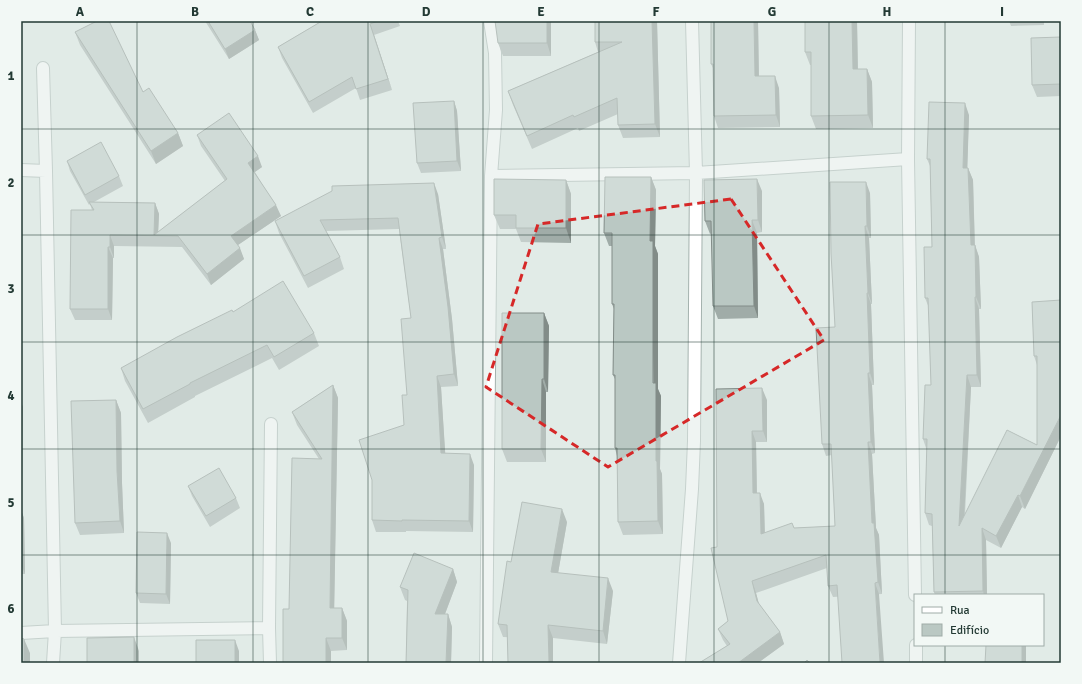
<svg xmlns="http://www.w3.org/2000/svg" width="1082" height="684" font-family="Signika,sans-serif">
	<rect width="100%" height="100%" fill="#e1ebe7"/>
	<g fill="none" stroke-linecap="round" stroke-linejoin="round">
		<defs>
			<path id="street" d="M909,21L908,159L915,595
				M43,68L46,171L55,631L53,663
				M21,170L46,171
				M491,176L696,173L908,159
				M21,633L55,631L269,628
				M916,645V663
				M270,663L269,628L271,424
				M486,663L491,176L496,110L495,53L490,21
				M679,663L692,489L694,441L696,173L692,21"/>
		</defs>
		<use href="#street" stroke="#a4b2ae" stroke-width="14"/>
		<use href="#street" stroke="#fff" stroke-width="12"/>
	</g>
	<path fill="#a0aca8" d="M205,21H250L255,30L259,40L229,59Z
		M322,21H398L400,26L374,35L392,90L360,100L356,88L313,113L282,58L278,47Z
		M551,21V56H503L498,43Z
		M595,21H657L660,137L623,138L618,125V114L579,131L578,128L532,149L513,105L508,91L598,52L595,42Z
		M758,21L759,76L779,88L780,127L718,128L714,116L713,68L711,64Z
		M857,21L858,69H867L872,82L873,128L816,129L811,116V65H810L805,52Z
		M1009,21H1044V25L1011,26Z
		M75,32L143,92L178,133L183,146L156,164L80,45Z
		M1061,37V96L1037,97L1032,85Z
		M454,101L457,111L461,171L421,173L417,163Z
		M969,115L967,168H968L973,180L975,245L979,257L981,309H979L981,387H971L965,515L1037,445V365L1034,356L1032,302L1061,436L1025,509L1022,507L1001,548L986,540L987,595H935L934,592L932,526L929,525L925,513L927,451L923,439L931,385L929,308L925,298L932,247L930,166L927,159Z
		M197,135L262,167L255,172L281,216L238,245L244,259L211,285L182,247L114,246V258H113L112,320H75L70,309L92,210L90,204L89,205L70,171L67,161L119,176L123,186L94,202L155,203L159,214L158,232L225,181L201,146Z
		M651,177L656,190L655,246L658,254V389L661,396L660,469L662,474L663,534L623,535L618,522L617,456L615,448V379L613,375L614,309L612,304V246H609L604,233Z
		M566,180L571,194V243L521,242L516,229H500L494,215Z
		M762,191V232L757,233L758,318L718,319L713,306L712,233L710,234L705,221Z
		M870,193L871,238H869L872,304H871L874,385H872L875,453L872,454L876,528L879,535L882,594L833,597L828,586L827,568L756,593L759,604L780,632L784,644L758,663H699L727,646L723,640L718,629L728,621L717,547L716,389L767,400V442H756L757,493L764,504L765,533L794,528L835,526L832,455L826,456L822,444L835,327Z
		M438,194L446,249H443L452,319L458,386L441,387L445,453L474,465L473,532L406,531V532H376L372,520L404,425L407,395L411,318L399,229L326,231L340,257L344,269L308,288L279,233L275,221Z
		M233,312L314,333L319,346L279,370L272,358L195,396V397L148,423L125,381L121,368Z
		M544,313L549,326L548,392H546V462H507L502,449Z
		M333,385L338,398L334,608H342L347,621V650L331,651L289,609L319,459L297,425L292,412Z
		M116,400L121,413L122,483L124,533L80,535L75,523Z
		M188,486L236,498L240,508L210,527L192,496Z
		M21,510L24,518L25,574H21Z
		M567,522L558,573L613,591L607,644L553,638L503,637L498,624L511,562Z
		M171,543L170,604L140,603L136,593Z
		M453,569L457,582L445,614H448L452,627L451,663H406L407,601L405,600L400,587Z"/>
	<path fill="#828c88" d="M547,21H551V56L547,43Z
		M652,21H657L660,137L655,124Z
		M754,21H758L759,88L755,76Z
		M852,21H857L858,82L853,69Z
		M370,24L374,35L392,90L388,79Z
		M255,30L259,40L229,59L225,49Z
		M867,69L872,82L873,128L868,115Z
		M775,76L779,88L780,127L776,115Z
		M454,101L457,111L461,171L457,161Z
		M965,103L969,115L967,180L963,168Z
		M178,133L183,146L156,164L151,151Z
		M258,156L262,167L252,174L248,163Z
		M968,168L973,180L975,257L971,245Z
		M651,177L656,190L655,246L658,254V389L661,396L660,469L662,474L663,534L658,521L656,461L650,241Z
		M757,179L762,191V232L758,220Z
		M566,180L571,194V243L566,228Z
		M866,182L870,193L871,238L867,226Z
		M434,183L438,194L446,249L442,237Z
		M21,201L22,203V248L21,264Z
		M155,203L159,214L158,236H154Z
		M276,205L281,216L235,247L231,236Z
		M752,220L757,233L758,318L754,306Z
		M865,226L869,238L872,304L868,293Z
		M110,235L114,246V258L110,247Z
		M439,238L443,249L452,319L458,386L454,374Z
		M975,245L979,257L981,309L976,297Z
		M108,247L113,258L112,320L108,309Z
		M240,248L244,259L211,285L207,274Z
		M867,293L871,304L874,385L870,373Z
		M975,297L979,309L981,387L977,375Z
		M544,313L549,326L548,392L544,379Z
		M868,373L872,385L875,453L871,442Z
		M967,375L971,387L963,538L959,526Z
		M437,376L441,387L446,465L441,453Z
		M542,379L546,392V462L541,449Z
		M333,385L338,398L334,621L330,608Z
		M762,388L767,400V442L763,431Z
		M116,400L121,413L122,483L124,533L120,521L117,471Z
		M21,401L23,407L22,479L21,478Z
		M1061,415V436L1025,509L1020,496Z
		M752,431L756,442L757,504L753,493Z
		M868,442L872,454L876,528L879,535L882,594L878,582L872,523Z
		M470,454L474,465L473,532L469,521Z
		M760,493L764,504L765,545L761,534Z
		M1018,495L1022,507L1001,548L996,536Z
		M562,509L567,522L556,585L551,572Z
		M21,510L24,518L25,574L21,564Z
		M982,528L986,540L987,595H984L983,591Z
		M167,533L171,543L170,604L166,594Z
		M453,569L457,582L440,627L435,614Z
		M608,578L613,591L607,644L603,631Z
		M752,581L756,593L761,612L757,601Z
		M875,583L879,594L884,663H880Z
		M342,608L347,621V650L342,638Z
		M448,614L452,627L451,663H446Z
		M548,625L553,638V663H549Z
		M780,632L784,644L758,663H738Z
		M134,637L139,651V663H134Z
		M326,638L331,651V663H326Z
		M24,639L30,653V663H24Z
		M235,640L239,651V663H235Z
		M1022,645H1026V663H1022Z"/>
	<path fill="#bac8c3" stroke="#828c88" d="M97,21H109L143,92L149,88L178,133L151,151L75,32Z
		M208,21H250L255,30L225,49Z
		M322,21H378L370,24L388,79L356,89L352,77L309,102L278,47Z
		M495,21H547V43H498Z
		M595,21H652L655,124L618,125L617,98L574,117L573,115L527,136L508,91L622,42H595Z
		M711,21H754L755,76H775L776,115L714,116L713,64H711Z
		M805,21H852L853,69H867L868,115L811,116V52H805Z
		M1061,37V84L1032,85L1031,38Z
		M454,101L457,161L417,163L413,103Z
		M929,102L965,103L963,168H968L971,245H975L976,297H975L977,375H967L959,526L1007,430L1037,445V356H1034L1032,302L1061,300V415L1020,496L1018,495L996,536L982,528L983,591L934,592L932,514L925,513L927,439H923L925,385H931L928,298H925L924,247H932L930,159H927Z
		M229,113L258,156L248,163L276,205L231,236L240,248L207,274L178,236L110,235V247H108V309H70L71,210H94L89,202L155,203L154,235L227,179L197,135Z
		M101,142L119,176L85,195L67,161Z
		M605,177H651L650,241H653V383H656V461H657L658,521L618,522L617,448H615V375H613L614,304H612V233H604Z
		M494,179L566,180V228H516V215H494Z
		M757,179L758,220H752L754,306H713L711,221H705L704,180Z
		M830,182H866L867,226H865L868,293H867L870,373H868L871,442H868L872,523H874L878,582L875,583L880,663H842L837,585L828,586L826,555L752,581L757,601L780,632L738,663H699L730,644L718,629L728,621L711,548L717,547L716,389L762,388L763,431H752L753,493H760L761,534L792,523L794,528L835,526L831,444H822L816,328L835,327L831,253Z
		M434,183L442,237L439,238L448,307L454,374L437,376L441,453L470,454L469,521L402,520V521L372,520V480L359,440L404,425L402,395H407L401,319L411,318L398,218L320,220L340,257L304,276L275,221L332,191V186Z
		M283,281L314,333L274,357L267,345L190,383V384L143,409L121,368L177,337L232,310L233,312Z
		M502,313H544V379H542L541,449H502Z
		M333,385L330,608H342V638H326V663H283V609H289L292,458L322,459L292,412Z
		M116,400L117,471L120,521L75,523L71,401Z
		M219,468L236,498L206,516L188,486Z
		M522,502L562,509L551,572L608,578L603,631L548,625L549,663H508L507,625L498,624L507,561L511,562Z
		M137,532L167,533L166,594L136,593Z
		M414,553L453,569L435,614H448L446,663H406L408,590L400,587Z
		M134,637V663H87V638Z
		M21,638L24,639V663H21Z
		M196,640H235V663H196Z
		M986,645H1022V663H985Z
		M807,660L810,663H804Z"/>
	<path d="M0 0H1082V684H0ZM731,199L824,340L608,467L486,387L538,224Z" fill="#e1ebe7" fill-opacity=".55" fill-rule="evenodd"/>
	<path fill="none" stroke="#d62828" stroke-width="3" stroke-dasharray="8 5" stroke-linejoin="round" d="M731,199L824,340L608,467L486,387L538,224Z"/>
	<path fill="none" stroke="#233a34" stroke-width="1" stroke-opacity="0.55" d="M137,21V663M253,21V663M368,21V663M483,21V663M599,21V663M714,21V663M829,21V663M945,21V595M21,129H1061M21,235H1061M21,342H1061M21,449H1061M21,555H1061M945,645V663"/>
	<rect width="1082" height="684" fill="none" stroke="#f2f8f5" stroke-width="44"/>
	<rect x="914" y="594" width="130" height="52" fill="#f2f8f5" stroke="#9faca8"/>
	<rect x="922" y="607" width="20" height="6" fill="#ffffff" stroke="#9faca8"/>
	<text x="950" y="614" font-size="12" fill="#233a34">Rua</text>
	<rect x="922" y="624" width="20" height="12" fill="#bac8c3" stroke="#9faca8"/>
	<text x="950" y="634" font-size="12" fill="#233a34">Edifício</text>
	<rect x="22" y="22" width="1038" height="640" fill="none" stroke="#233a34" stroke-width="1.5"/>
	<g font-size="13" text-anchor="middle" font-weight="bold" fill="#233a34">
		<text x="80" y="16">A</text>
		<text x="195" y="16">B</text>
		<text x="310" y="16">C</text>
		<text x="426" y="16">D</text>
		<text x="541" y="16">E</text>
		<text x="656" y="16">F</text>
		<text x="772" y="16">G</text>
		<text x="887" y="16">H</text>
		<text x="1002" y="16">I</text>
		<text x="11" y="80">1</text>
		<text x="11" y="187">2</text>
		<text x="11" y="293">3</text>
		<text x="11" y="400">4</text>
		<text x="11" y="507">5</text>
		<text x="11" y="613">6</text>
	</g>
</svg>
